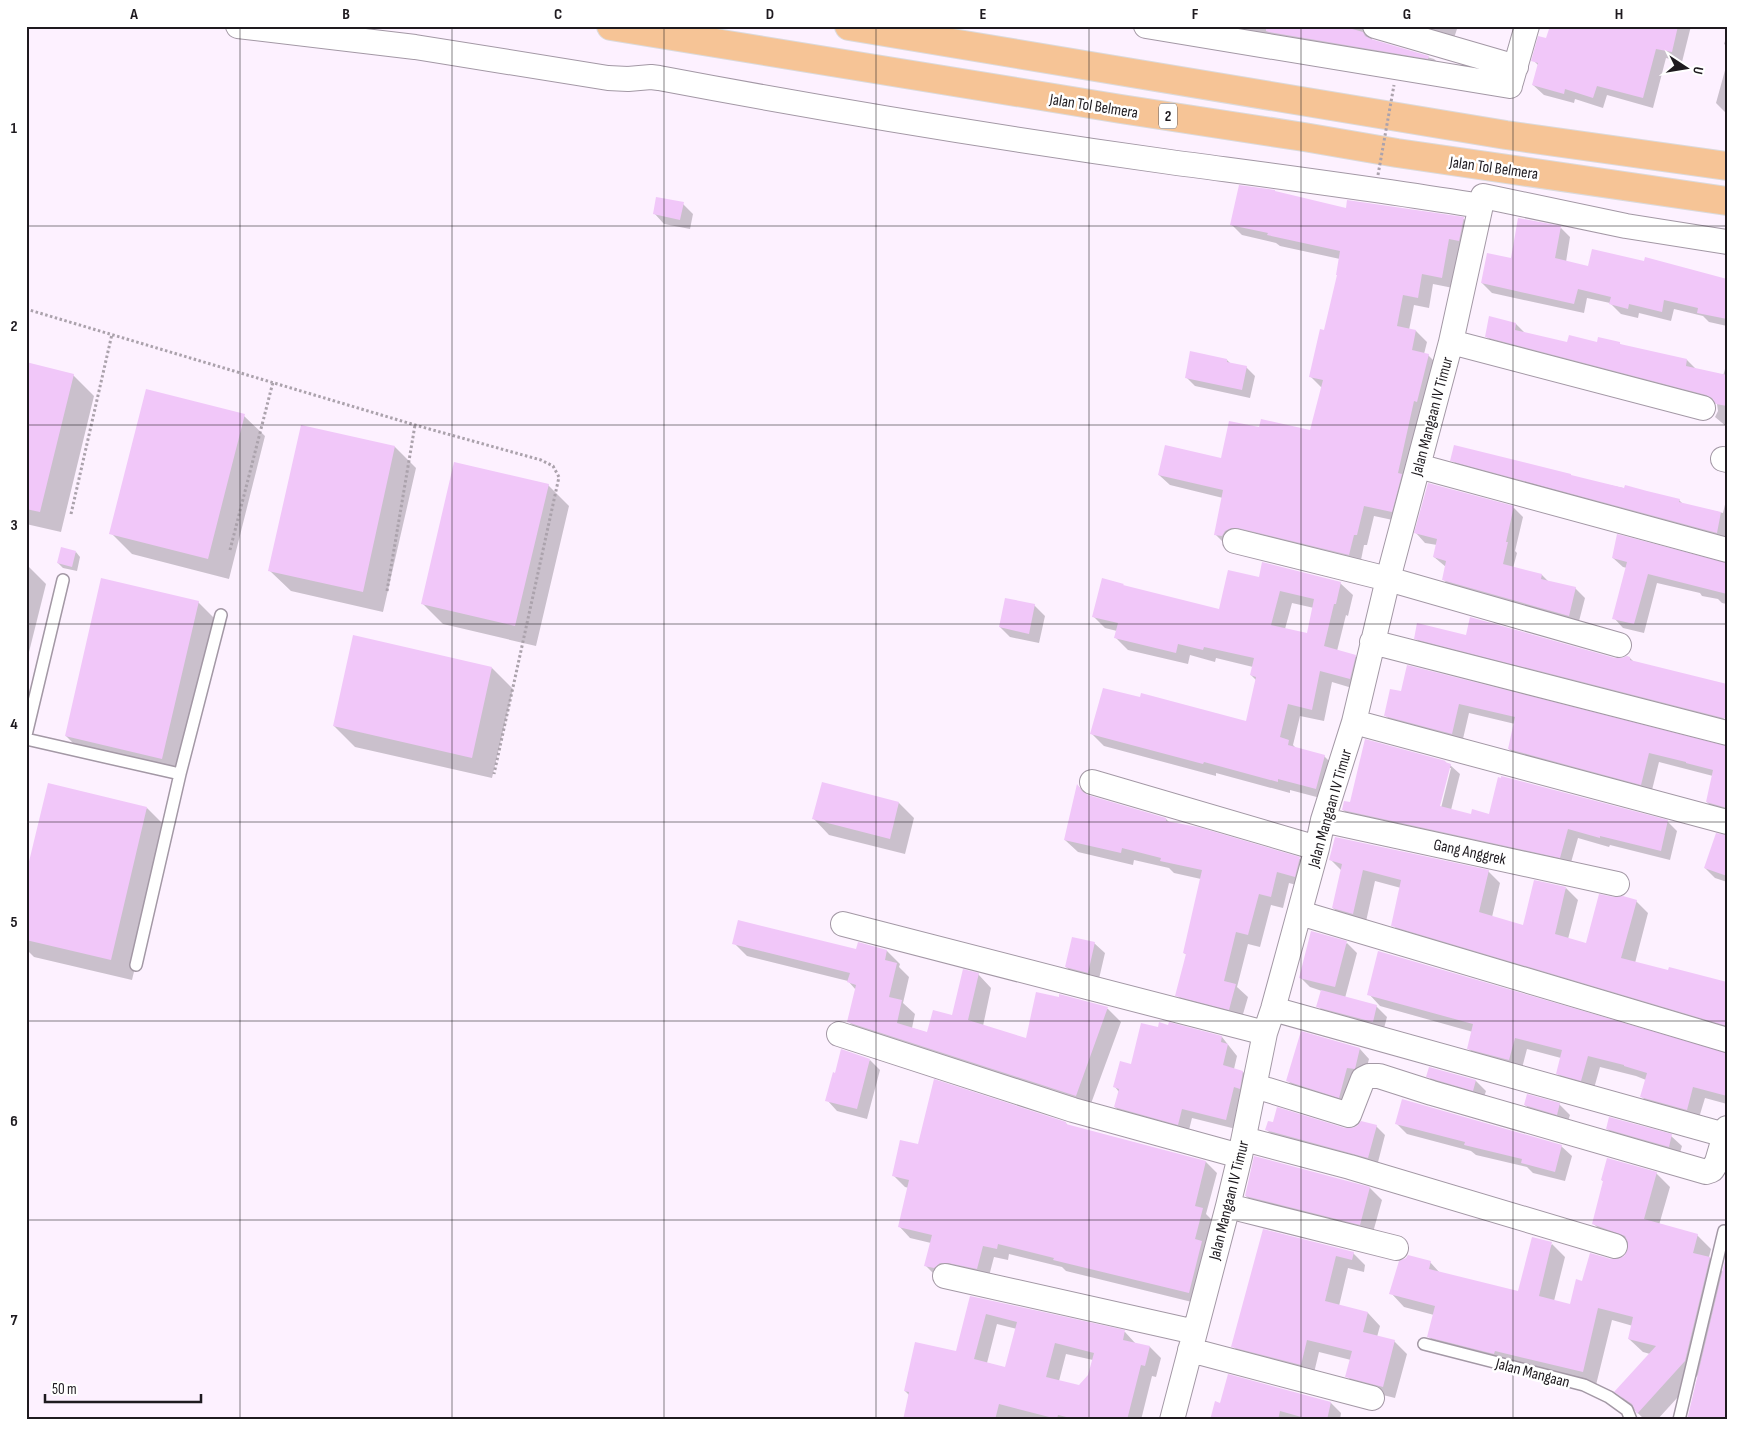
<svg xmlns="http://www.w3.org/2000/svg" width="1753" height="1446" font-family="'Sofia Sans Condensed',sans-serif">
	<rect width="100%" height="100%" fill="#fdf1ff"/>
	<path fill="#0003" fill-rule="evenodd" d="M1183,26H1376L1372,33V41L1434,59L1445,69Z
		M1402,26H1458L1453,41Z
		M1611,26H1691L1682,62L1666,58L1653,108L1607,95L1603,108L1575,99L1574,103L1544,95L1533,85L1539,66L1533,60L1547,40Z
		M1727,35V46L1724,44Z
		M1727,63V114L1716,103Z
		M683,204L693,214L690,229L664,224L654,213Z
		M1347,209L1464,219L1474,229L1453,288L1433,284L1429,308L1414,305L1409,330L1416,331L1427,342L1424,354L1428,355L1439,366L1402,522L1374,516L1367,545H1364L1360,565L1226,545L1215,534L1223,498L1170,485L1159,475L1222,459L1260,428L1311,432L1322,388L1311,377L1325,331L1338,275L1340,259L1280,246L1276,243L1242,235L1231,224Z
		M1561,228L1570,237L1566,262L1589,268L1727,280V326L1709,322L1703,316L1674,309L1671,321L1639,313L1638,318L1621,314L1610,303L1587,298L1584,313L1492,293L1482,283L1512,260Z
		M1516,324L1526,334L1568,344L1619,343L1622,346L1687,360L1696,369L1723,376L1727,362V427L1715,417L1718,411L1717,404L1496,346L1486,336Z
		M1227,360L1231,364L1246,367L1255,376L1250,398L1195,386L1186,377Z
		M26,364L73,375L94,396L61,532L26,524Z
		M244,416L265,436L229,579L132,554L111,533Z
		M302,426L395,447L416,468L383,612L291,591L270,571Z
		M1452,460L1572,477L1679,500L1683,504L1723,513L1727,496V542L1462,470Z
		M1429,484L1514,508L1523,517L1515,551L1517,553L1513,568L1542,575L1549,582L1575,588L1585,598L1578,625L1453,590L1444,580L1446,567L1434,557L1437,545L1425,543L1416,533Z
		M548,485L569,506L536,646L443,624L422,603Z
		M76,552L80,557L77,571L63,568L58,563Z
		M1613,558L1727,564V604L1722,603L1718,599L1702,596L1700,593L1657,583L1644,633L1623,628L1614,618L1627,568L1623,567Z
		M26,564L46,584L26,664Z
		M1260,579L1340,583L1353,595L1348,616L1346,615L1337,651L1355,656L1367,668L1362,691L1332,682L1324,721L1300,716L1293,745L1296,748L1324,756L1336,768L1328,800L1290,790V793L1216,773V776L1104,746L1092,734L1247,723L1256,680L1251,675L1253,667L1216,658L1215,662L1190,655L1188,664L1128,650L1116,638L1117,631L1105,628L1093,616L1125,587L1220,611ZM1292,603L1314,608L1308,635L1285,629Z
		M198,602L219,623L183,779L87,757L66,736Z
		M1034,605L1045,616L1039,643L1010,637L1000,627Z
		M1415,638L1615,659L1630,658L1634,662L1727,706L1722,725L1426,648Z
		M492,668L513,689L492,778L355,747L334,726Z
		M1391,690L1727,747V814L1717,812L1707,802L1713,776L1659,762L1651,794L1519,759L1509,749L1515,724L1469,713L1462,743L1396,726L1385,715Z
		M1366,741L1445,762L1450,765L1460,774L1451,810L1472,815L1668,822L1677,831L1670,860L1610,845L1609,847L1578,838L1570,866L1353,819L1343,810L1351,804ZM1448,768H1451L1440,812H1437Z
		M1078,786L1089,797L1166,819L1170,823L1300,859L1312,871L1307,888L1289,883L1283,908L1271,905L1260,947L1248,944L1237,987L1248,997L1241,1021L1189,1008L1177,995L1187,955L1184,953L1201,879L1174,873L1169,868L1134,860L1133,865L1078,852L1065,840Z
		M899,803L914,818L905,854L829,835L814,819Z
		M147,808L168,829L132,980L34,957L26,949V879Z
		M1727,836V882L1715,878L1705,868Z
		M1331,860L1488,871L1500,883L1492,917L1524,927L1566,888L1578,900L1568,939L1587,944L1636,901L1648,913L1635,963L1727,986V1033L1405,938L1393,925L1401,888L1375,881L1365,926L1346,920L1333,908L1342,871Z
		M734,943L857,951H887L900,964L899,967L909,977L903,1003L915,1014L912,1028L928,1033L953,1017L978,974L991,988L983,1026L1027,1040L1060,996L1108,1009L1121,1022L1089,1109L862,1035L849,1022L856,990L848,981L747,956Z
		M1094,943L1105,953L1098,983L1077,977L1066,967Z
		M1347,943L1357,953L1345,998L1376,1006L1387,1017L1383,1032L1328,1017L1318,1006L1322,991L1310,987L1300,977Z
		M1369,994L1727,1054V1104L1705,1098L1698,1121L1654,1109L1642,1097L1646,1080L1636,1076L1600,1067L1593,1092L1569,1085L1557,1073L1561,1058L1527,1049L1521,1072L1480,1060L1468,1048L1473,1032L1380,1006Z
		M1222,1037L1237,1056L1234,1069L1243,1072L1253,1082L1236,1129L1192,1118L1188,1134L1125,1117L1115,1107L1119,1092L1115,1087L1132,1065Z
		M1360,1049L1369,1059L1364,1078L1349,1107L1298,1091L1288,1081Z
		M870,1060L880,1070L867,1119L837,1111L827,1100Z
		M1428,1076L1476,1081L1486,1091L1483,1100L1438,1087Z
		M1559,1104L1570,1115L1567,1124L1536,1115L1525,1105Z
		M1066,1123L1068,1126L1206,1162L1217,1173L1206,1214L1213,1221L1200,1304L1066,1271L1062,1267L1009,1254L1008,1260L994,1257L988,1280L937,1277L925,1265L931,1243L910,1238L899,1226L909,1188L905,1187L894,1176L919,1145Z
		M1397,1124L1561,1146L1572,1156L1565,1181L1533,1173L1527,1167L1476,1155L1471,1151L1407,1134Z
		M1376,1126L1385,1135L1377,1166L1276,1139L1267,1130L1345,1129Z
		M1607,1129L1671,1136L1682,1146L1679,1156L1618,1139Z
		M1656,1173L1670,1187L1659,1225L1697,1235L1711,1249L1709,1257L1723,1272L1699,1374L1657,1420H1645L1616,1392L1650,1354L1643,1352L1629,1339L1633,1326L1612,1320L1596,1385L1442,1350L1429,1337L1434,1315L1404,1307L1391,1293L1430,1262L1440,1273L1519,1292L1552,1244L1565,1257L1554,1301L1571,1305L1583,1283L1625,1257L1629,1246L1607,1237L1593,1223L1604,1182L1602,1180Z
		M1370,1188L1382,1200L1372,1236L1258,1208L1246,1196Z
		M1264,1230L1353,1253L1365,1265L1364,1272L1348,1268L1339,1306L1368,1313L1380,1326L1377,1337L1394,1341L1407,1354L1395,1398L1359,1389L1347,1376L1351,1360L1319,1352L1313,1377L1245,1359L1233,1346Z
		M971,1297L1125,1332L1136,1344L1150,1347L1161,1358L1156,1377L1152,1376L1141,1420H904L909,1395L905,1391L957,1352ZM997,1324L1017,1329L1006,1368L987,1363ZM1066,1354L1093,1360L1089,1376L1079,1386L1059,1381Z
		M1331,1403L1341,1413L1340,1420H1211L1221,1404Z"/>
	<path fill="#f1c7f9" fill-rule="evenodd" d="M1266,26H1342L1363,32L1365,36L1371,39L1429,56L1428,59L1269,32L1266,31Z
		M1550,26H1678L1672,52L1656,49L1643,98L1597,86L1593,98L1565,89L1564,94L1532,85L1538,63L1531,61L1538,36L1546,38Z
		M1239,185L1275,190V191L1346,208L1347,200L1464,217L1459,241L1449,239L1442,278L1422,274L1418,298L1403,295L1397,326L1416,330L1412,350L1429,354L1417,402L1414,401L1398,473L1402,474L1392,512L1364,506L1357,535H1354L1349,555L1238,528H1231L1225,531L1222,536L1214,535L1223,490L1158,475L1165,445L1221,458L1229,421L1259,427L1261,419L1310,430L1323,380L1309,377L1320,329L1324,330L1337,275H1336L1340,251L1267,235L1268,233L1230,225Z
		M656,197L684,202L680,220L653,214Z
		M1518,218L1561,226L1555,258L1588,266L1592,249L1644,261L1645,257L1727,279V319L1697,313L1698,308L1664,300L1662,312L1629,304L1628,309L1609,304L1611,297L1578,289L1574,304L1481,283L1487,253L1511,258Z
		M1489,316L1516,323L1515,330L1567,342L1569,335L1597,342L1598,337L1620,342V344L1687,359L1686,366L1727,375V406L1716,404L1712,398L1706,395L1485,337Z
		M1190,351L1227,359V362L1247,366L1242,390L1185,378Z
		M26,362L74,374L40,512L26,509Z
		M146,389L245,414L208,559L109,534Z
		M301,425L395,446L363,592L268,571Z
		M1454,445L1571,474V475L1624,488L1625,485L1647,491L1680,499L1679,502L1721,512L1717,533L1450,461Z
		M454,462L549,484L515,626L421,604Z
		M1428,483L1514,506L1506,542H1508L1503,564L1542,574L1541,579L1576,587L1569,616L1442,580L1446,561L1433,557L1437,539L1414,533Z
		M1617,534L1727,563V594L1648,574L1634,624L1612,619L1627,562L1612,558Z
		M61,547L76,551L72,567L57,563Z
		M1262,562L1341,582L1336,604H1334L1324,646L1356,655L1350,679L1320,671L1312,710L1288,704L1280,737L1289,740L1288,745L1325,755L1316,789L1278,779V782L1204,762L1203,764L1090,734L1103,688L1140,697L1141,693L1246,721L1256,677L1250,675L1254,658L1204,647L1203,650L1178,644L1176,653L1114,638L1118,623L1092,617L1102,578L1124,584L1123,585L1219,609L1228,570L1259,577ZM1280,591L1314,599L1307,633L1271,625Z
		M101,578L199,601L162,759L65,736Z
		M1005,598L1035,604L1029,634L999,627Z
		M1470,617L1615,658H1622L1627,656L1630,657V660L1727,684V719L1414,639L1417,623L1466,635Z
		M353,635L492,667L472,758L333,726Z
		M1407,665L1727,746V808L1706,802L1713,770L1686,763V762L1649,753L1641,785L1508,749L1515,717L1459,704L1452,734L1384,716L1390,689L1401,691Z
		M1365,739L1446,761L1445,762L1451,764L1440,806L1471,814L1472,809L1489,814L1498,777L1501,778V776L1668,820L1661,851L1600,836V838L1568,829L1560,858L1342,810L1344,801L1350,802Z
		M822,782L899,802L890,839L812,819Z
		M48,783L147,807L111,960L26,940V874Z
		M1077,784L1082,791L1088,795L1166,818V821L1198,827L1300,857L1295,877L1277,872L1271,897L1259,894L1248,935L1236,932L1224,981L1236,984L1229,1010L1175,996L1186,954L1183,953L1202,870L1160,861L1161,858L1122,848L1121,853L1064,840Z
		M1716,833L1727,835V876L1704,868Z
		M1335,837L1489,870L1479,912L1523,925L1534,880L1566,887L1555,934L1586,943L1599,894L1614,897L1623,896L1637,900L1621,958L1668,970L1669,967L1727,982V1026L1391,926L1401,880L1363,870L1353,914L1332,908L1342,864L1329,860Z
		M738,920L856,949L858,942L887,950L885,960L897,963L889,997L902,1000L897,1023L927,1032L933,1010L952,1015L963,969L979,973L968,1020L1026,1038L1036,992L1059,997V994L1108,1007L1076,1096L847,1022L856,985L847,982L850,973L732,944Z
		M1311,931L1347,941L1335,987L1299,978Z
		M1072,937L1095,942L1088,973L1065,967Z
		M1378,951L1727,1053V1096L1693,1087L1687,1110L1640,1097L1647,1073L1624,1066V1065L1588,1056L1581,1081L1556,1074L1562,1050L1515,1038L1509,1060L1467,1049L1473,1024L1367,995Z
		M1321,990L1377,1005L1373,1022L1316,1007Z
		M1159,1022L1168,1025L1169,1022L1222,1036L1221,1042L1228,1044L1223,1065L1243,1071L1240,1089L1234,1087L1226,1120L1182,1109L1178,1125L1114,1107L1119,1089L1113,1087L1120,1061L1131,1064L1141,1023L1158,1027Z
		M1301,1031L1360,1048L1355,1069L1347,1068L1339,1098L1286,1081Z
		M841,1049L870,1059L857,1109L825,1101L833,1072L835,1073Z
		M1429,1067L1476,1080L1473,1091L1426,1077Z
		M934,1079L1066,1122V1124L1206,1161L1195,1206L1203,1208L1195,1239L1202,1241L1189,1293L1053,1260L1054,1258L998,1244L997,1249L983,1246L977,1269L948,1263H940L934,1268L924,1266L932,1235L898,1227L909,1180L892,1176L900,1140L918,1144Z
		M1527,1094L1560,1103L1557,1115L1524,1105Z
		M1402,1099L1562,1145L1555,1172L1521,1163L1522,1159L1464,1145L1465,1142L1395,1124Z
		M1277,1107L1345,1128H1352L1357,1126L1361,1121L1377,1125L1368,1158L1265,1130L1268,1121L1273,1122Z
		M1609,1117L1672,1134L1669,1147L1606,1129Z
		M1254,1156L1370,1187L1360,1225L1245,1196Z
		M1607,1158L1657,1172L1644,1219L1698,1234L1693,1253L1710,1257L1685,1361L1637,1414L1632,1404L1614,1392L1656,1346L1628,1339L1633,1317L1598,1308L1583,1372L1495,1351L1494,1354L1427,1337L1435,1306L1389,1294L1399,1261L1406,1258L1408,1255L1431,1261L1429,1269L1518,1291L1532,1237L1552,1242L1539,1296L1570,1304L1576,1279L1582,1281L1590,1253L1611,1259H1618L1624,1256L1628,1249V1242L1625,1236L1592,1224L1603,1181L1601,1180Z
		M1263,1229L1354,1252L1352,1260L1336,1256L1325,1301L1368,1312L1363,1332L1395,1340L1383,1387L1345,1377L1352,1351L1307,1340L1301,1365L1231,1347Z
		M1725,1260L1727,1261V1420H1687Z
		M970,1296L1125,1330L1123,1340L1150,1346L1145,1366L1141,1365L1127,1420H1079L1058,1415L1057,1419L999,1404L995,1420H903L909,1392L904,1391L915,1342L956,1351ZM986,1314L1017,1322L1005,1367L974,1359ZM1055,1343L1094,1353L1088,1375L1079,1385L1046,1377Z
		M1228,1374L1331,1402L1327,1420H1312L1280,1411L1278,1420H1210L1215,1401L1220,1403Z"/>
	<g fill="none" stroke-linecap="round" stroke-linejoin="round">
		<defs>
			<path id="lane" d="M26,735L63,580
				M26,739L180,774L136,965
				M180,774L221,615
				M1424,1344L1584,1385L1609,1397L1627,1410L1631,1420
				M1679,1420L1724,1231"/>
			<path id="street" d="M238,26L415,47L608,78L628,79L651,77L659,78C828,110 999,138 1170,162C1274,176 1377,189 1480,206
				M1146,26L1510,86
				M1375,26L1516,67
				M1511,82L1527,26
				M1451,342L1703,408
				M1723,459L1727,460
				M1418,466L1727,550
				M1235,541L1388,579L1619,645
				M1372,642L1727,733
				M1354,722L1727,822
				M1092,782L1317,848
				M1323,820L1617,884
				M1300,913L1727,1040
				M843,924L1265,1033
				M1273,1009L1725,1135
				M839,1034L1073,1110L1240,1156
				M1255,1086L1349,1115L1363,1079L1369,1076H1379L1432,1093L1706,1172L1712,1170L1717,1162L1727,1128
				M1244,1139L1350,1167L1615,1246
				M1228,1206L1396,1248
				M945,1276L1195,1332
				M1190,1350L1372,1398
				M1172,1420L1228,1206L1240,1156L1265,1033L1273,1009L1317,848L1323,820L1354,722L1388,579L1451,342L1483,196L1626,226L1727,242"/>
			<path id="highway" d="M611,26L1121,109L1304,137L1397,153L1727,201
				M849,26L1506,135L1727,166"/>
		</defs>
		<use href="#lane" stroke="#a398a5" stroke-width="14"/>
		<use href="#street" stroke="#a398a5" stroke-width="26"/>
		<use href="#highway" stroke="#dbdadb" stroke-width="30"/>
		<path stroke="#aba2ac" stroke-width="3" stroke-dasharray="2.5 2.5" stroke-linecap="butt" d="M26,309L415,425L541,460L553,466L559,477L494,774
			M71,514L112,334
			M230,550L273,382
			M387,591L415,425"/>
		<use href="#lane" stroke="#fff" stroke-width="11"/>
		<use href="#street" stroke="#fff" stroke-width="24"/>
		<use href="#highway" stroke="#f6c496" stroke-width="28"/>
		<path stroke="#aba2ac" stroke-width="3" stroke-dasharray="2.5 2.5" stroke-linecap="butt" d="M1378,175L1394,85"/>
	</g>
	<path fill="none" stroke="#1e1a1f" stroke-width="1" stroke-opacity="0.55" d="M240,26V1420M452,26V1420M664,26V1420M876,26V1420M1089,26V1420M1301,26V1420M1513,26V1420M26,226H1727M26,425H1727M26,624H1727M26,822H1727M26,1021H1727M26,1220H1727"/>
	<g text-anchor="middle" stroke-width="5" stroke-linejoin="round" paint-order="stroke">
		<rect fill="#fff" stroke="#625f62" stroke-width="1" x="1159" y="103.5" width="18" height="25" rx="4"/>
		<g font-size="15" font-weight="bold" fill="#1e1a1f">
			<text x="1168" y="121">2</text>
		</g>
		<g font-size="16" fill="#1e1a1f" stroke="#fff">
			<text transform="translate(1094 105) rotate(9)" y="6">Jalan Tol Belmera</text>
			<text transform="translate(1494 167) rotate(8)" y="6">Jalan Tol Belmera</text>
			<text transform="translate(1431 416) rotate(-75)" y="6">Jalan Mangaan IV Timur</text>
			<text transform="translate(1329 808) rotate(-74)" y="6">Jalan Mangaan IV Timur</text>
			<text transform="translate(1470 851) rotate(12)" y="6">Gang Anggrek</text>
			<text transform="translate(1228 1200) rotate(-76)" y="6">Jalan Mangaan IV Timur</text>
			<text transform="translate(1533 1372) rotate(15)" y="6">Jalan Mangaan</text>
		</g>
	</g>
	<rect width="1753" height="1446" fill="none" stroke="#ffffff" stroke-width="55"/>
	<g transform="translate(1686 68) rotate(102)" stroke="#ffffff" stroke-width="4" paint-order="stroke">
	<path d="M0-4L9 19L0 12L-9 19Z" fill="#1e1a1f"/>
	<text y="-8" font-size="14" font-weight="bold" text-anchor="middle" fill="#1e1a1f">U</text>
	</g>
	<path d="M45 1394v8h156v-8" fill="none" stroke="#1e1a1f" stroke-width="2.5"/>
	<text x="52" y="1394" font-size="15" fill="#1e1a1f" stroke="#ffffff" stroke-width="4" paint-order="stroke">50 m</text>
	<rect x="28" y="28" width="1698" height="1390" fill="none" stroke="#1e1a1f" stroke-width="2"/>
	<g font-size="16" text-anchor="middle" font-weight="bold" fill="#1e1a1f">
		<text x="134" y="19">A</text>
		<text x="346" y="19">B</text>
		<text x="558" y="19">C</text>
		<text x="770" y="19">D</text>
		<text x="983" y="19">E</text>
		<text x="1195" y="19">F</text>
		<text x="1407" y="19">G</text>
		<text x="1619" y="19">H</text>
		<text x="14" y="133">1</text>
		<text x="14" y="331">2</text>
		<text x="14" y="530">3</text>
		<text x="14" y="729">4</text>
		<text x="14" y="927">5</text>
		<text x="14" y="1126">6</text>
		<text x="14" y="1325">7</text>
	</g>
</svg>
